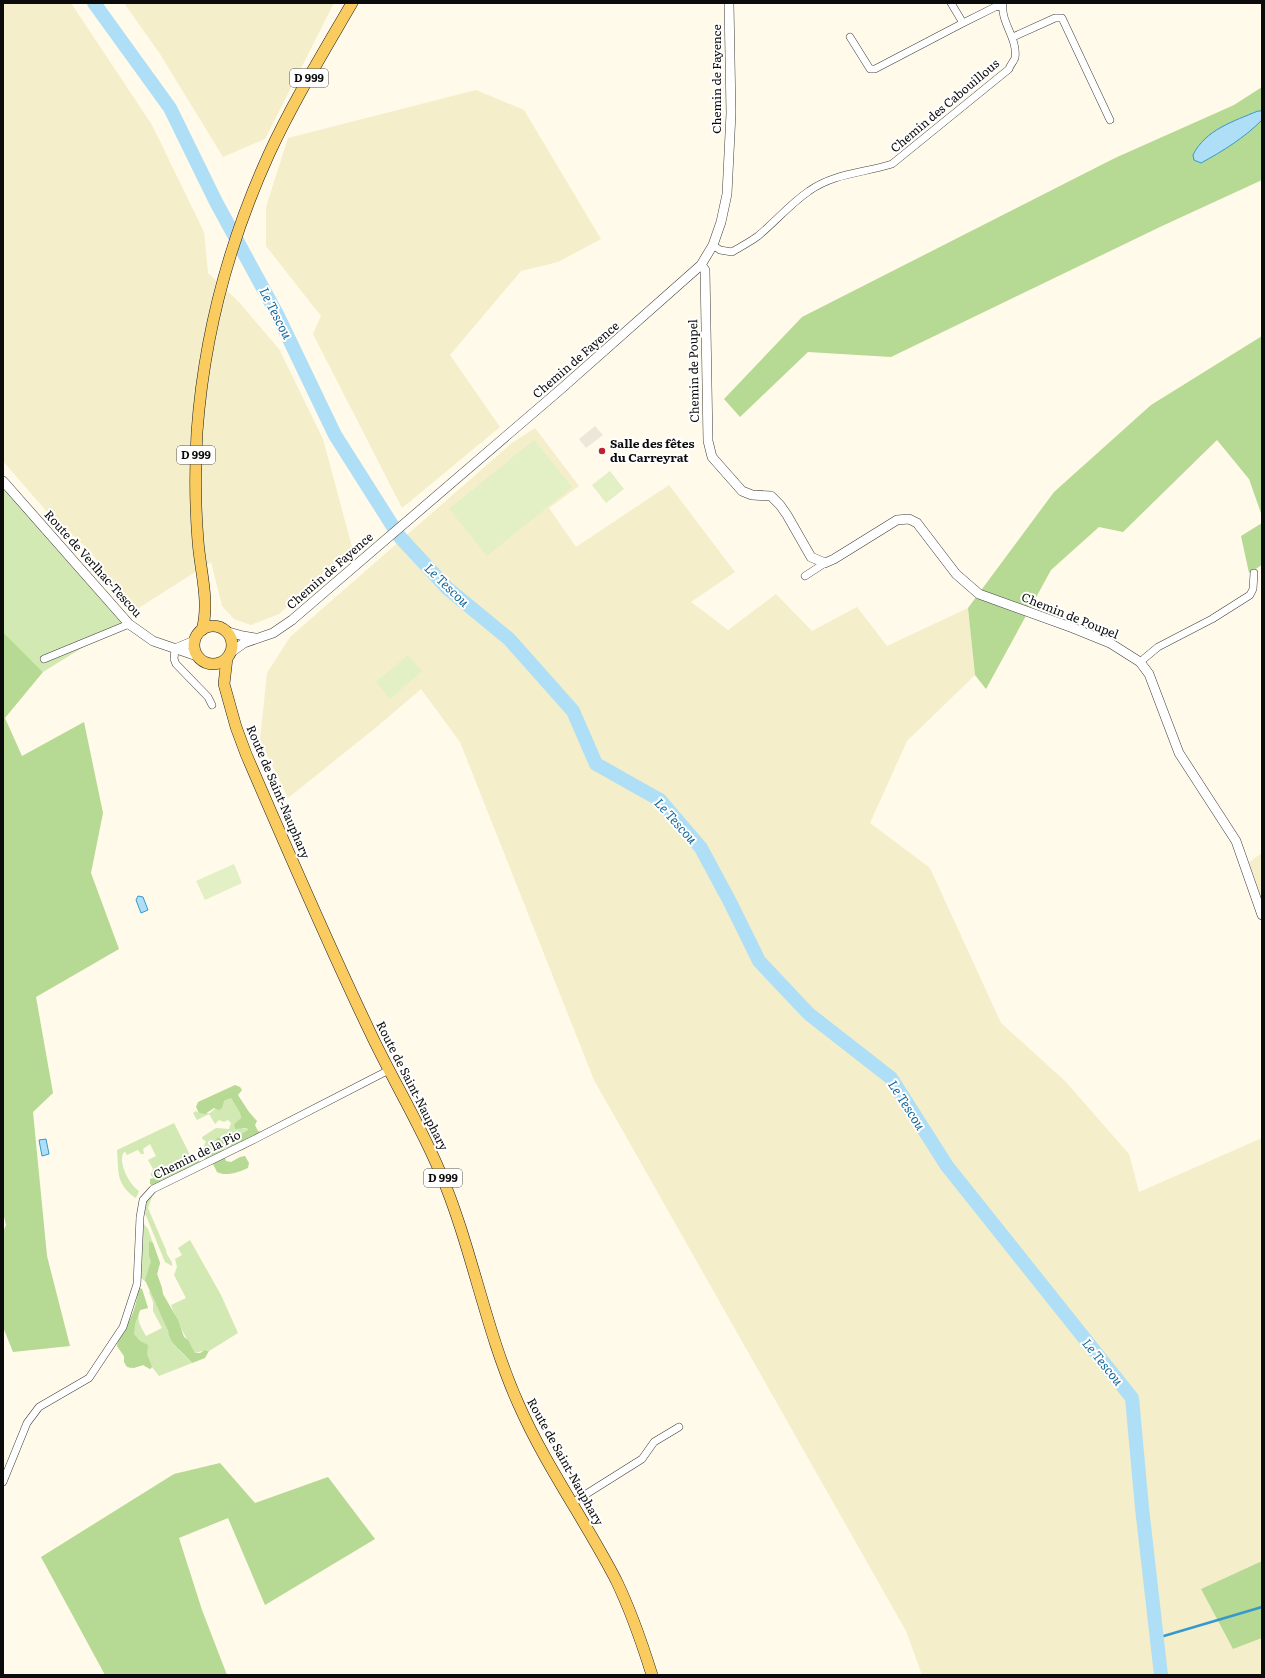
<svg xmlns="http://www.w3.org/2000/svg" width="1265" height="1678" font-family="Literata,serif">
	<rect width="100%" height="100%" fill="#fffae9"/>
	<path fill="#f4eeca" d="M3,3H71L152,125L204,232L208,273L239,302L279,349L323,439L352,547L279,614L251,625L234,619L222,606L211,562L134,611L90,551L47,512L3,461Z
		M124,3H334L265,139L223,157L160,54Z
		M476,90L524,110L601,239L558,262L521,271L450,355L500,427L402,508L313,334L321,316L266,246V207L288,138Z
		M535,428L579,486L549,508L576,547L669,485L735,572L691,602L728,630L776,594L812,631L857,607L887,646L968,608L975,675L907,741L870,823L930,868L1001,1023L1065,1081L1129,1154L1139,1192L1262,1138V1561L1201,1589L1233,1649L1262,1638V1675H922L906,1631L594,1080L460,742L421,689L379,725L288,798L260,740L267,673L290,637L512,443Z
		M1262,853V899L1249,862Z"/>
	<path fill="#d2e9b4" d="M3,485L122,623L43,672L3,632Z
		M231,1098L240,1113L241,1118L234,1124L243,1129L247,1128L248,1130L226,1142L221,1138L214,1144L209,1145L205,1152L204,1146L206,1141L203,1140L202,1137L216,1128L229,1129L231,1123L228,1120L224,1122L219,1120L215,1124L209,1114L197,1120L193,1113L196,1111L199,1113H210L224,1101Z
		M174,1123L191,1157L190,1159L165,1172L164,1175H163L155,1168L153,1169L148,1160L156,1156L150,1144L143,1149L144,1154H141L138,1150L127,1155L125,1152H124C117,1162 130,1186 139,1191L136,1198L134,1197C115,1182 119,1171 117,1150Z
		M151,1195L152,1197L148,1208L166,1250C166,1256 173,1260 172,1266L165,1262L144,1211L146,1201Z
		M142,1222L148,1229L160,1263L157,1274L162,1288L146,1282L141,1278Z
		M190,1240L221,1295L238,1333L209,1351L207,1350L195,1353C186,1338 177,1322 171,1305L186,1298L174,1275L177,1267L175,1259L182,1255L178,1248Z
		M139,1288L142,1289L148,1308L140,1310C136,1321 141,1327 146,1336L162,1328L153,1311V1302L149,1292L150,1291L168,1331C170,1346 183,1352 192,1363L159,1376L152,1367L150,1369L143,1365L130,1368L125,1364L124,1356L117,1346C119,1333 124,1332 129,1321C135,1311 137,1299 139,1288Z"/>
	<path fill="#b6d993" d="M1262,87V180L1162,226L891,357L808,352L740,417L724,399L802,317L1115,158L1234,105Z
		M1262,336V516L1249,479L1217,440L1123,532L1099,527L1051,570L986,689L975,675L968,608L1054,492L1151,405Z
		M1262,523V565L1249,573L1241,536Z
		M3,632L43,672L5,718L22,756L84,722L103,813L91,873L119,949L36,997L53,1093L33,1112L47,1256L70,1346L13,1352L3,1327V1232L6,1225L3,1212Z
		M235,1085L240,1087L242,1090L238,1095L249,1112L257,1121L255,1125L258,1131L261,1132C255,1139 248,1150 238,1151C234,1151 229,1149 225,1148L223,1151L226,1161L231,1162L240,1157L245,1156L249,1163L248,1168C239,1172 226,1177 217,1172L212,1162L204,1158L209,1145L214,1144L217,1138H221L226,1142L248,1130L247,1128L235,1129L234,1124L241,1118L240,1113L231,1098L224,1101L222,1108L219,1110L214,1108L205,1114L199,1113L196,1107L198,1102Z
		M191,1157H196L200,1162L153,1186L150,1184V1179L154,1178L151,1175L153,1169L158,1168L160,1174L164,1175L165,1172C171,1169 187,1161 191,1157Z
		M149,1241L153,1243L160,1263L157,1274L162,1288L163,1294L178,1320L184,1337L188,1340L195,1353H200L205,1350L209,1351L205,1358L192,1363C183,1351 170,1346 168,1331L145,1280L151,1261L149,1256Z
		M139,1288L142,1289L148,1308L140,1310L135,1324L134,1334L140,1341L148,1345L147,1354L152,1367L150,1369L143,1365L134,1368L127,1367L124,1362V1356L117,1346C119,1333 124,1332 129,1321C135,1311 137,1299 139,1288Z
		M220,1463L255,1503L328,1477L375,1539L265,1605L228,1518L179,1538L202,1610L227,1675H105L41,1557L174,1474Z
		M1262,1561V1638L1233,1649L1201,1589Z"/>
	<path fill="#e3f0c6" d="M534,440L572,487L487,556L449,509Z
		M610,471L624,489L606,503L592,485Z
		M408,655L422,671L390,699L376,682Z
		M234,864L242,883L205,900L196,881Z"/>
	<path fill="#ede7da" d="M595,426L603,435L586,448L579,439Z"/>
	<path fill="#aedff6" stroke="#3599ce" d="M1258,111H1262V120C1244,138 1223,151 1201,163L1194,160L1193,155C1205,130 1234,121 1258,111Z
		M138,896L143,897L148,910L141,913L136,900Z
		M46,1139L49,1154L42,1156L39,1140Z"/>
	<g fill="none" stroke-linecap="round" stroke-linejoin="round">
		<path stroke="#3599ce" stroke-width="2.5" d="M1157,1638L1262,1607"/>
		<path stroke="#aedff6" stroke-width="14" d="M94,3L170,108L216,202L277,314L335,435L399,536L447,588L509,639L573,711L596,764L660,800L701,848L730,902L759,961L809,1014L891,1078L947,1166L1132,1398L1142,1508L1161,1675"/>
		<defs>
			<path id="minor" d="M951,3L963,23
				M850,37L870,69H875L963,23L995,7L1002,6
				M1013,37L1055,18H1062L1110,120
				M713,245L720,250L732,252C740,247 750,242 758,236C775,222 790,204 809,191C834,173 864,173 892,164L1009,69C1010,65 1014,61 1015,58C1018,38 1000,22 1003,3
				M805,576L825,563
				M175,649L174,659L176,664L208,697L212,705
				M44,659L129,624
				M1140,662L1158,647L1212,619L1250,595L1253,589L1254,573
				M3,1482L27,1423L39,1407L89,1378L123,1327L137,1284L140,1217L143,1200L153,1189L255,1139L389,1070
				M572,1503L642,1459L654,1442L679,1427"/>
			<path id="tertiary" d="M701,265L705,270L708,441L712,457L742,491L752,495L771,496L780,505L787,515L811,557L825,563L834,559L897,520L909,519L917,523L956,574L979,594L1073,628L1110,643L1140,662L1149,674L1179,753L1236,841L1262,915
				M3,481L129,624L153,641L197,656
				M225,631L243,636L255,638
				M175,649L194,641
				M230,653L244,643L273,633L292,620L561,389L701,265L713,245L721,222L727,194L731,113L729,3"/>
			<path id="primary" d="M194 645a19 19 0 1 1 38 0a19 19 0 1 1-38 0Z
				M202,630C210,602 200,570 198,541C195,505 195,468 197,432C204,336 229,242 269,154C293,102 323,53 352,3
				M227,658L224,684L236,727L246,754C286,847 326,940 370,1032C392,1079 420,1124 440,1172C472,1247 485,1329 518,1403C545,1465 585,1520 616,1580C631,1611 642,1643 652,1675"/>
		</defs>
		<use href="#minor" stroke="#3e3e3e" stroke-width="8"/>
		<use href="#tertiary" stroke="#3e3e3e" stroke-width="10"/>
		<use href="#primary" stroke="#1c1c1c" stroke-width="12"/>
		<use href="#minor" stroke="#fff" stroke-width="7"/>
		<use href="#tertiary" stroke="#fff" stroke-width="9"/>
		<use href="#primary" stroke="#facc5f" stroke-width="11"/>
	</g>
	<circle fill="#bb2332" stroke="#fff" stroke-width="1.5" cx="602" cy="451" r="4"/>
	<g text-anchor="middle" stroke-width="4" stroke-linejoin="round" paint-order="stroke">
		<g fill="#fff" stroke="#545454" stroke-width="1">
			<rect x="290" y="69" width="38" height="18" rx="3"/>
			<rect x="177" y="446" width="38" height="18" rx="3"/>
			<rect x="424" y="1169" width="38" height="18" rx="3"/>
		</g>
		<g font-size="11" font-weight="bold" fill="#0b0b0b">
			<text x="309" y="82">D 999</text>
			<text x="196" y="459">D 999</text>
			<text x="443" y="1182">D 999</text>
		</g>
		<g font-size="12" fill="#0b0b0b" stroke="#fff">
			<text transform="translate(717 79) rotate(-90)" y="4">Chemin de Fayence</text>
			<text transform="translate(945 106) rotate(-40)" y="4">Chemin des Cabouillous</text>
			<text transform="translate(576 360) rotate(-41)" y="4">Chemin de Fayence</text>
			<text transform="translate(694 371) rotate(-91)" y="4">Chemin de Poupel</text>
			<text transform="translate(93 564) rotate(48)" y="4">Route de Verlhac-Tescou</text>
			<text transform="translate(330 571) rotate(-41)" y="4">Chemin de Fayence</text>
			<text transform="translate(1070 616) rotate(22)" y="4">Chemin de Poupel</text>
			<text transform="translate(278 792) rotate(67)" y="4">Route de Saint-Nauphary</text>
			<text transform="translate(412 1086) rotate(63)" y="4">Route de Saint-Nauphary</text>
			<text transform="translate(197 1155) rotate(-26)" y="4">Chemin de la Pio</text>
			<text transform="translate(565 1462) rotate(61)" y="4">Route de Saint-Nauphary</text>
		</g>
		<g font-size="12" font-weight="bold" fill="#0b0b0b" stroke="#fff" text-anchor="start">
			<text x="610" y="448">Salle des fêtes<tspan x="610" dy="14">du Carreyrat</tspan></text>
		</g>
		<g font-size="13" font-style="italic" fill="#15699d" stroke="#fff">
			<text transform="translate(276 313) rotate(63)" y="5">Le Tescou</text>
			<text transform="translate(447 585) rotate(44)" y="5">Le Tescou</text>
			<text transform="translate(676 821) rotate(48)" y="5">Le Tescou</text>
			<text transform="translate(907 1105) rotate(57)" y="5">Le Tescou</text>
			<text transform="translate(1103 1362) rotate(51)" y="5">Le Tescou</text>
		</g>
	</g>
	<rect width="1265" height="1678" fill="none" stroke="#0b0b0b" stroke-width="8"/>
</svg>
